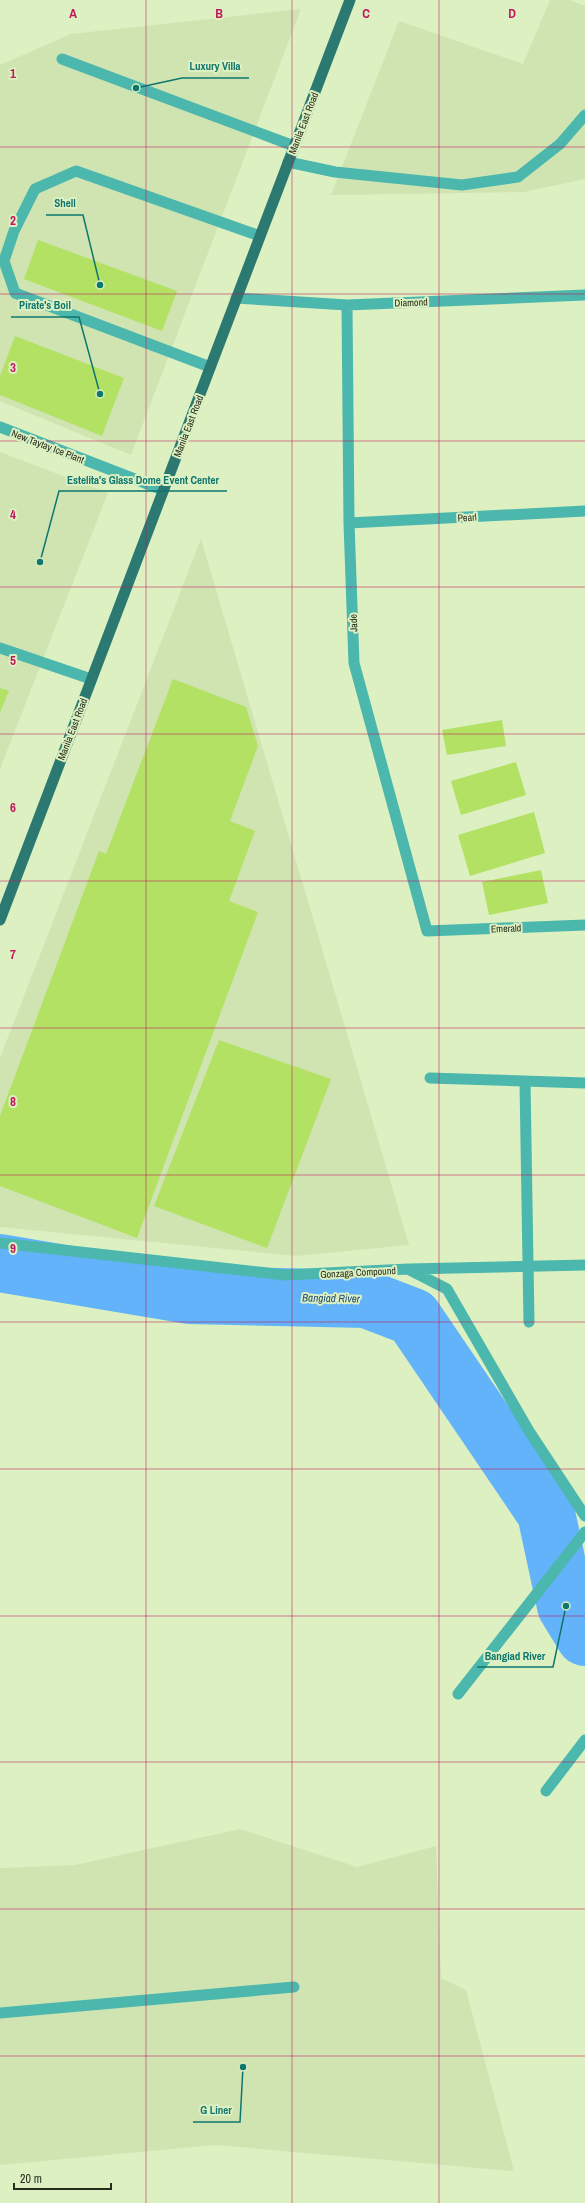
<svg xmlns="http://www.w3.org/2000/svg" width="585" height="2203" font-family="'Archivo Narrow',sans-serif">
	<rect width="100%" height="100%" fill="#dcf0c2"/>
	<path fill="#cfe4b1" d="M550,0H569L585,6V179L524,192L331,195L399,21L523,64Z
		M301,9L131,455L0,401V65L71,34Z
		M0,452L108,493L0,769Z
		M201,539L348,1037L409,1245L296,1256L0,1227V1058Z
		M240,1829L357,1867L436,1846L441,1978L466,1990L514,2171L215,2145L0,2165V1868L75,1865Z"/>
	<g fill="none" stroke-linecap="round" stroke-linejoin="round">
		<path stroke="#62b3f9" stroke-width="58" d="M0,1263L189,1295L366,1299L413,1317L546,1513L566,1606L585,1637"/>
	</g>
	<path fill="#b2e164" d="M38,240L177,291L162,331L24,279Z
		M15,336L124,378L102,436L0,395V376Z
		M173,679L246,707L258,746L230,821L255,831L229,901L258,912L137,1238L0,1186V1116L99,851L106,854Z
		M0,688L9,691L0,712Z
		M502,720L506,746L447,755L442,730Z
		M516,762L526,795L461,815L451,781Z
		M534,812L545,853L470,876L458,835Z
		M541,870L548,903L489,915L482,882Z
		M219,1040L331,1079L267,1248L154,1206Z"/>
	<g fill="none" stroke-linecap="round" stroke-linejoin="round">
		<path stroke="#4bb7ad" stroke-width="11" d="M62,59L294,146
			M288,162L335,172L462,185L518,177L560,144L585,115
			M210,367L15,293L4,261L14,231L35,189L76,171L260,236
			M0,427L163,490
			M0,648L91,679
			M0,2013L294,1987"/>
		<path stroke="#4bb7ad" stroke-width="11" d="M236,298L347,305L585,295
			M347,305L349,523L354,663L427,931L585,925
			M349,523L585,511
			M430,1078L585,1083
			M525,1082L529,1322
			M0,1243L285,1275L408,1269L447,1289L529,1431L585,1516
			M410,1269L585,1265
			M458,1694L585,1532
			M546,1791L585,1740"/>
		<path stroke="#2c7972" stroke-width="11" d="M0,920L350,0"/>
	</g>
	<path fill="none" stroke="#c2185b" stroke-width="1" stroke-opacity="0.55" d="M146,0V2203M292,0V2203M439,0V2203M0,147H585M0,294H585M0,441H585M0,587H585M0,734H585M0,881H585M0,1028H585M0,1175H585M0,1322H585M0,1469H585M0,1616H585M0,1762H585M0,1909H585M0,2056H585"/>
	<g text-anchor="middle" stroke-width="4" stroke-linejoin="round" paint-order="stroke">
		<g font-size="10" fill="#272e1d" stroke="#dcf0c2">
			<text transform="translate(303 123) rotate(-69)" y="4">Manila East Road</text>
			<text transform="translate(411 302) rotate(-2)" y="4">Diamond</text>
			<text transform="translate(188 426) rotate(-69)" y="4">Manila East Road</text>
			<text transform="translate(48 446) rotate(21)" y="4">New Taytay Ice Plant</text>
			<text transform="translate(467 517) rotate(-3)" y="4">Pearl</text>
			<text transform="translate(353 623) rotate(-92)" y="4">Jade</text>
			<text transform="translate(72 729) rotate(-69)" y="4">Manila East Road</text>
			<text transform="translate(506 928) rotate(-2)" y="4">Emerald</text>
			<text transform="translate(358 1272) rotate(-3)" y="4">Gonzaga Compound</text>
		</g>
		<g font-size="11" font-style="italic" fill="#234d71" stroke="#dcf0c2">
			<text transform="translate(331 1298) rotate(1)" y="4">Bangiad River</text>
		</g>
	</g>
	<g font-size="13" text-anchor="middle" font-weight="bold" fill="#c2185b" stroke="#dcf0c2" stroke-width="4" stroke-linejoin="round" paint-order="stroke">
		<text x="73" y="18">A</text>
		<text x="219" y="18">B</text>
		<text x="366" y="18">C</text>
		<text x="512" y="18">D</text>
		<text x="13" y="78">1</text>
		<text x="13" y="225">2</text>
		<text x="13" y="372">3</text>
		<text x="13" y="519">4</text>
		<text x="13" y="665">5</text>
		<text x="13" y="812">6</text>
		<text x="13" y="959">7</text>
		<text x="13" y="1106">8</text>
		<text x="13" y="1253">9</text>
	</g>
	<path fill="none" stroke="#0f766e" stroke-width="1.5" d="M136 88L182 78H249M100 285L83 215H46M100 394L79 317H11M40 562L59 491H227M566 1606L553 1667H477M243 2067L240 2122H193"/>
	<g fill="#0f766e" stroke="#dcf0c2" stroke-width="1.5">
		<circle cx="136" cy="88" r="4"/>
		<circle cx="100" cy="285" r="4"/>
		<circle cx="100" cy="394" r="4"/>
		<circle cx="40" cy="562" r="4"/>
		<circle cx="566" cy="1606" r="4"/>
		<circle cx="243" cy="2067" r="4"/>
	</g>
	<g font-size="11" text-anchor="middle" font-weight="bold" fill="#0f766e" stroke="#dcf0c2" stroke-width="4" stroke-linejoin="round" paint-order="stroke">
		<text x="215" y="70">Luxury Villa</text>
		<text x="65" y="207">Shell</text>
		<text x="45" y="309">Pirate's Boil</text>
		<text x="143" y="484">Estelita's Glass Dome Event Center</text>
		<text x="515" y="1660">Bangiad River</text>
		<text x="216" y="2114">G Liner</text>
	</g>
	<path d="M14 2183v6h97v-6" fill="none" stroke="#272e1d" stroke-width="2"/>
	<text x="20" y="2183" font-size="12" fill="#272e1d" stroke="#dcf0c2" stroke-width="3" paint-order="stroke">20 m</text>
</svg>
